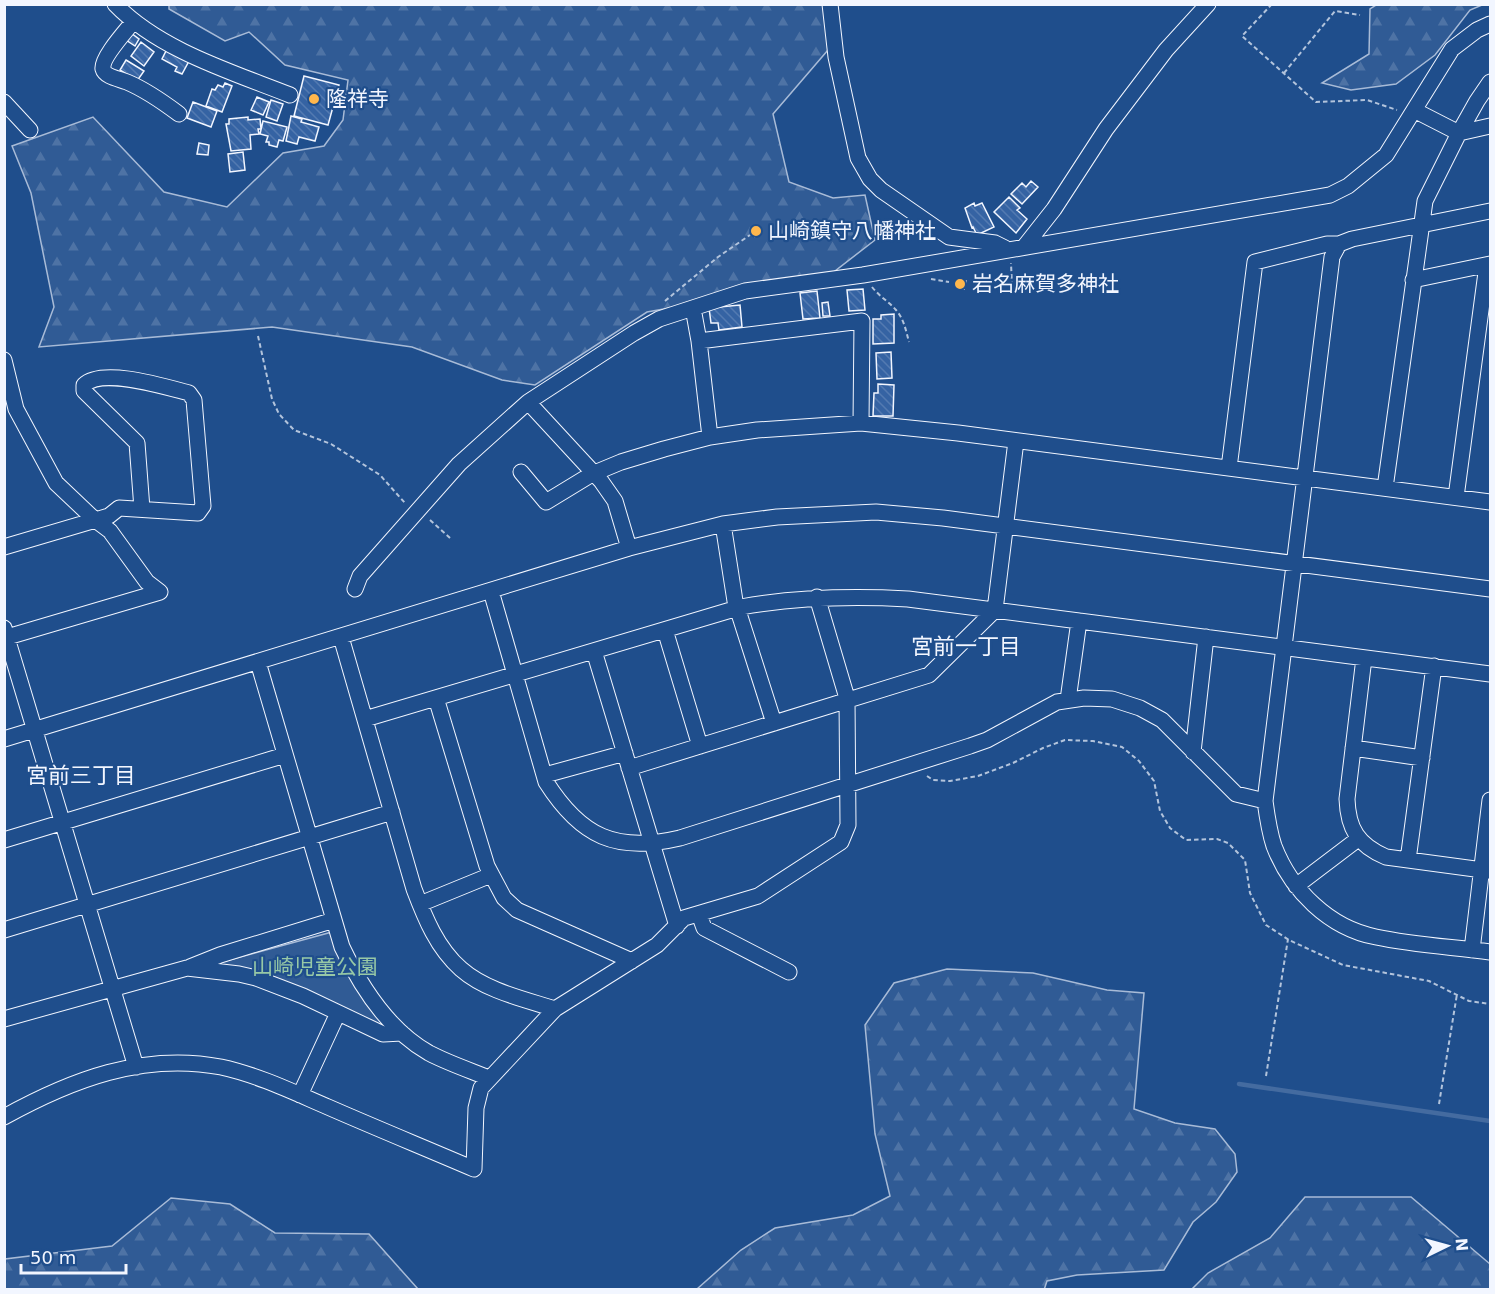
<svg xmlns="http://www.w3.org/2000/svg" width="1495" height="1294" font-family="'DejaVu Sans','Noto Sans JP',sans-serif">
	<defs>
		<pattern id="forest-firs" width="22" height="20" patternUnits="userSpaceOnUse" patternTransform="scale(1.5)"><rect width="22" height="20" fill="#305b95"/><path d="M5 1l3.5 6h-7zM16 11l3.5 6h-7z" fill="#4e73a5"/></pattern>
		<pattern id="building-back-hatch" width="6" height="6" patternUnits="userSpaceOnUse" patternTransform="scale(1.5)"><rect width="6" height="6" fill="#3563a3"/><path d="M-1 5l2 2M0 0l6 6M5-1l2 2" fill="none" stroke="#537ab1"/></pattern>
	</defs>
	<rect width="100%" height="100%" fill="#1f4e8c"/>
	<path fill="url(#forest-firs)" stroke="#a8bbd7" stroke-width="1.5" d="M169,5H825L834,43L773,114L789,182L833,198L865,195L875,240L822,281L647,312L535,385L502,380L412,347L272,327L39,347L54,307L31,193L12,146L93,117L164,192L227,207L283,153L324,146L343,120L348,80L285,65L249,32L225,41L169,9Z
		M1376,5V4L1482,5L1470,10L1435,55L1396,84L1351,90L1322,83L1369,54L1370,9Z
		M947,969L1033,973L1107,990L1144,993L1134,1109L1175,1123L1215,1129L1235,1154L1237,1172L1216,1202L1193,1222L1164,1270L1077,1275L1047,1281L1044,1290L697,1289L741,1250L775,1228L853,1215L890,1196L875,1134L865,1025L894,983Z
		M1305,1197H1411L1490,1264V1289H1192L1208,1273L1270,1238Z
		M171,1198L230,1204L275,1233L369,1234L418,1289H5V1259L112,1246Z"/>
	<path fill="#305b95" stroke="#a8bbd7" stroke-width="1.5" d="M332,932L358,991L385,1025L383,1029L222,968L218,963Z"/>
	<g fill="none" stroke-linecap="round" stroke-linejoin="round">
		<path stroke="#446ba0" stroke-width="4.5" d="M1239,1084L1490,1121"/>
	</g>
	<path fill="url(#building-back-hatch)" stroke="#f2f6ff" stroke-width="1.5" d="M131,33L139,39L135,46L126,40Z
		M141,42L154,52L144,66L131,56Z
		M167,49L189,61L182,74L175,71L177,67L162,59Z
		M126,60L144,71L137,81L120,70Z
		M304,76L339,85L328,125L294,116Z
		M225,83L232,86L222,112L206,106L212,89L215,90L218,85L223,87Z
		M257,97L269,102L263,115L251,110Z
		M271,100L283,104L277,121L266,117Z
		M193,102L217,111L211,127L187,118Z
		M291,116L302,119L301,122L319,127L315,141L299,137L297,144L286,141Z
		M248,117V120L260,119L261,129H258L259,134L250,135L251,149L231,151L226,124H229V119Z
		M263,121L287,127L283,141L279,140L277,147L269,145V142H266L268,136L260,134Z
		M199,143L209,145L208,155L197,154Z
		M243,152L245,170L230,172L228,154Z
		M1031,181L1038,187L1022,204L1011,194L1022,183L1026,187Z
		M1009,197L1020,208L1017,210L1027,219L1016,233L994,212Z
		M974,203L975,206L982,203L994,227L977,235L973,227L972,228L965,208Z
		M756,226L761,232L755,237L750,231Z
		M958,279L966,281L964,289L956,287Z
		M863,289L865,310L849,311L847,290Z
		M817,291L820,318L803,319L800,293Z
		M828,302L830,316H823L822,303Z
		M740,305L742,327L719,330L718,323H711L709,308Z
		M894,314V343L873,344V319H881V315Z
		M891,352L892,378L877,379L876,353Z
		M878,384L894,385L893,416H873L874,393H878Z"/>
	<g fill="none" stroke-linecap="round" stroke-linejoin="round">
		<defs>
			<path id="minor" d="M115,4C159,50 232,72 290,95
				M830,4L836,57L858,158L870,179L881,190L949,237L995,243L1005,248
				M133,22C126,31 101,58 103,69C105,77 120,79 127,82C146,90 163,102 179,114
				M4,102L30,130
				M1414,110L1459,133L1490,126
				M1490,211L1352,239L1339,244L1332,257L1265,801C1267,816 1269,831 1274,846C1291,890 1329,928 1376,937C1414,945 1453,947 1490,952
				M1024,247L1054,209L1106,129L1166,50L1208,4
				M1413,280L1490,264
				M693,308L699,341L710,437
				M699,341L862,321L861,423
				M4,360L16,409L56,483L94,519L110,531L147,582L160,592L4,638
				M528,402L634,333L659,319L745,291L863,275L1330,195L1348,186L1386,155L1452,49L1477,30L1490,24
				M1229,468L1255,262L1327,244H1339
				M521,472L546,502L592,474L621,462L664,449L710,437L757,430L861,423L958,433L1490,502
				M1385,488L1425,201L1459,133L1477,101L1490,82
				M1456,497L1487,265
				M723,524L735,601L774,723
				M4,547L109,516L119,508L198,513L203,506L194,400L189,393C166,387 102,367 84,385V391L137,443L142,509
				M355,589L360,576L459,464L528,402L601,481L615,501L629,548
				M491,591L546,782C581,837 616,853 680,838L970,746L987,740L1057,702L1084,698L1112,699L1140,708L1162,720L1236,794L1265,801
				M4,628L136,1067
				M665,630L700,746
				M341,637L414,889C425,918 437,948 461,969C486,991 524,999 555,1009
				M594,651L677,926
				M1364,658L1347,799C1348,829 1358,845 1386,857L1490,871
				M258,662L342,947C361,987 390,1031 429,1053C448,1063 469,1070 489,1078
				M436,698L487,866L504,898L517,910L632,961
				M1068,700L1079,621
				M365,719L741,607C797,597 851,596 908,599L1490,674
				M4,739L629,548L723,524L777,517L876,512L943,518L1490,589
				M1353,748L1422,758
				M1193,752L1206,637
				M629,768L929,675L995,610L1016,441
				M545,775L625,753
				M4,840L285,755
				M1408,860L1434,666
				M1296,886L1358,839
				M420,904L491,875
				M699,914L704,928L789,972
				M4,930L392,812
				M1472,950L1490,800
				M190,967L220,955L334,920
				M4,1019L187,968L239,974L256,978L303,996L383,1034L402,1033
				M300,1095L338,1013
				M4,1117C71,1080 143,1052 221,1067C258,1075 293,1092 328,1107C376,1128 425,1148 474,1169L476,1108L481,1088L555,1009L657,945L684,918L758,896L841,842L848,825L847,698L817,597"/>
		</defs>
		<use href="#minor" stroke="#f2f6ff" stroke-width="17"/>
		<path stroke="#b3c4dc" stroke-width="2" stroke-dasharray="4.5 3" stroke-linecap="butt" d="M1272,4L1242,36L1316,102L1367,100L1397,110
			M1284,73L1335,11L1360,15
			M931,279L949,282
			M872,287C879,296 889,302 896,310C904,319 906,331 909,342
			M1009,293L1012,286L1011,263
			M665,301L718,257L750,235
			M258,336L272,399L279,414L294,430L331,444L380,475L405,503
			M430,520L450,538
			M927,776L933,780L950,781L978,776L1013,763L1043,748L1065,740L1093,741L1122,747L1139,761L1154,781L1160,811L1170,828L1186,840L1217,839L1228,843L1245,860L1250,893L1266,925L1289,940L1343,965L1429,981L1469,1001L1490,1004
			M1266,1076L1288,939
			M1439,1104L1457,994"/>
		<use href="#minor" stroke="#1f4e8c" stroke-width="15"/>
	</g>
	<g fill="#ffb74d" stroke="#1f4e8c" stroke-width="2">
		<circle cx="314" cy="99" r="6"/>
		<circle cx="756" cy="231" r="6"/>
		<circle cx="960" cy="284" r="6"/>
	</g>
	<g text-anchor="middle" stroke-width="4.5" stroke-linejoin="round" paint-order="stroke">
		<g font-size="21" fill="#f2f6ff" stroke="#1f4e8c" text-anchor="start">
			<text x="326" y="106">隆祥寺</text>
			<text x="768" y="238">山崎鎮守八幡神社</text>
			<text x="972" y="291">岩名麻賀多神社</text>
		</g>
		<g font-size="21" fill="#97c8a6" stroke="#1f4e8c">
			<text x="315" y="974">山崎児童公園</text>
		</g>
		<g font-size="22" fill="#f2f6ff" stroke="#1f4e8c">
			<text x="966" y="654">宮前一丁目</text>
			<text x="81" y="783">宮前三丁目</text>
		</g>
	</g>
	<rect width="1495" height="1294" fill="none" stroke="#f2f6ff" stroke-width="12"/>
	<g transform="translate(1447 1246) rotate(85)" stroke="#1f4e8c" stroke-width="4.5" paint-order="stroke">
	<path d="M0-4.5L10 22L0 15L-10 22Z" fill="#f2f6ff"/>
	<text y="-9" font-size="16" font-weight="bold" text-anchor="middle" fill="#f2f6ff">N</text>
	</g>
	<path d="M21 1264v9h105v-9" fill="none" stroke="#f2f6ff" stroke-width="3"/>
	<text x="30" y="1264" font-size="18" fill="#f2f6ff" stroke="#1f4e8c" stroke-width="4.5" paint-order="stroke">50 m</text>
</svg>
